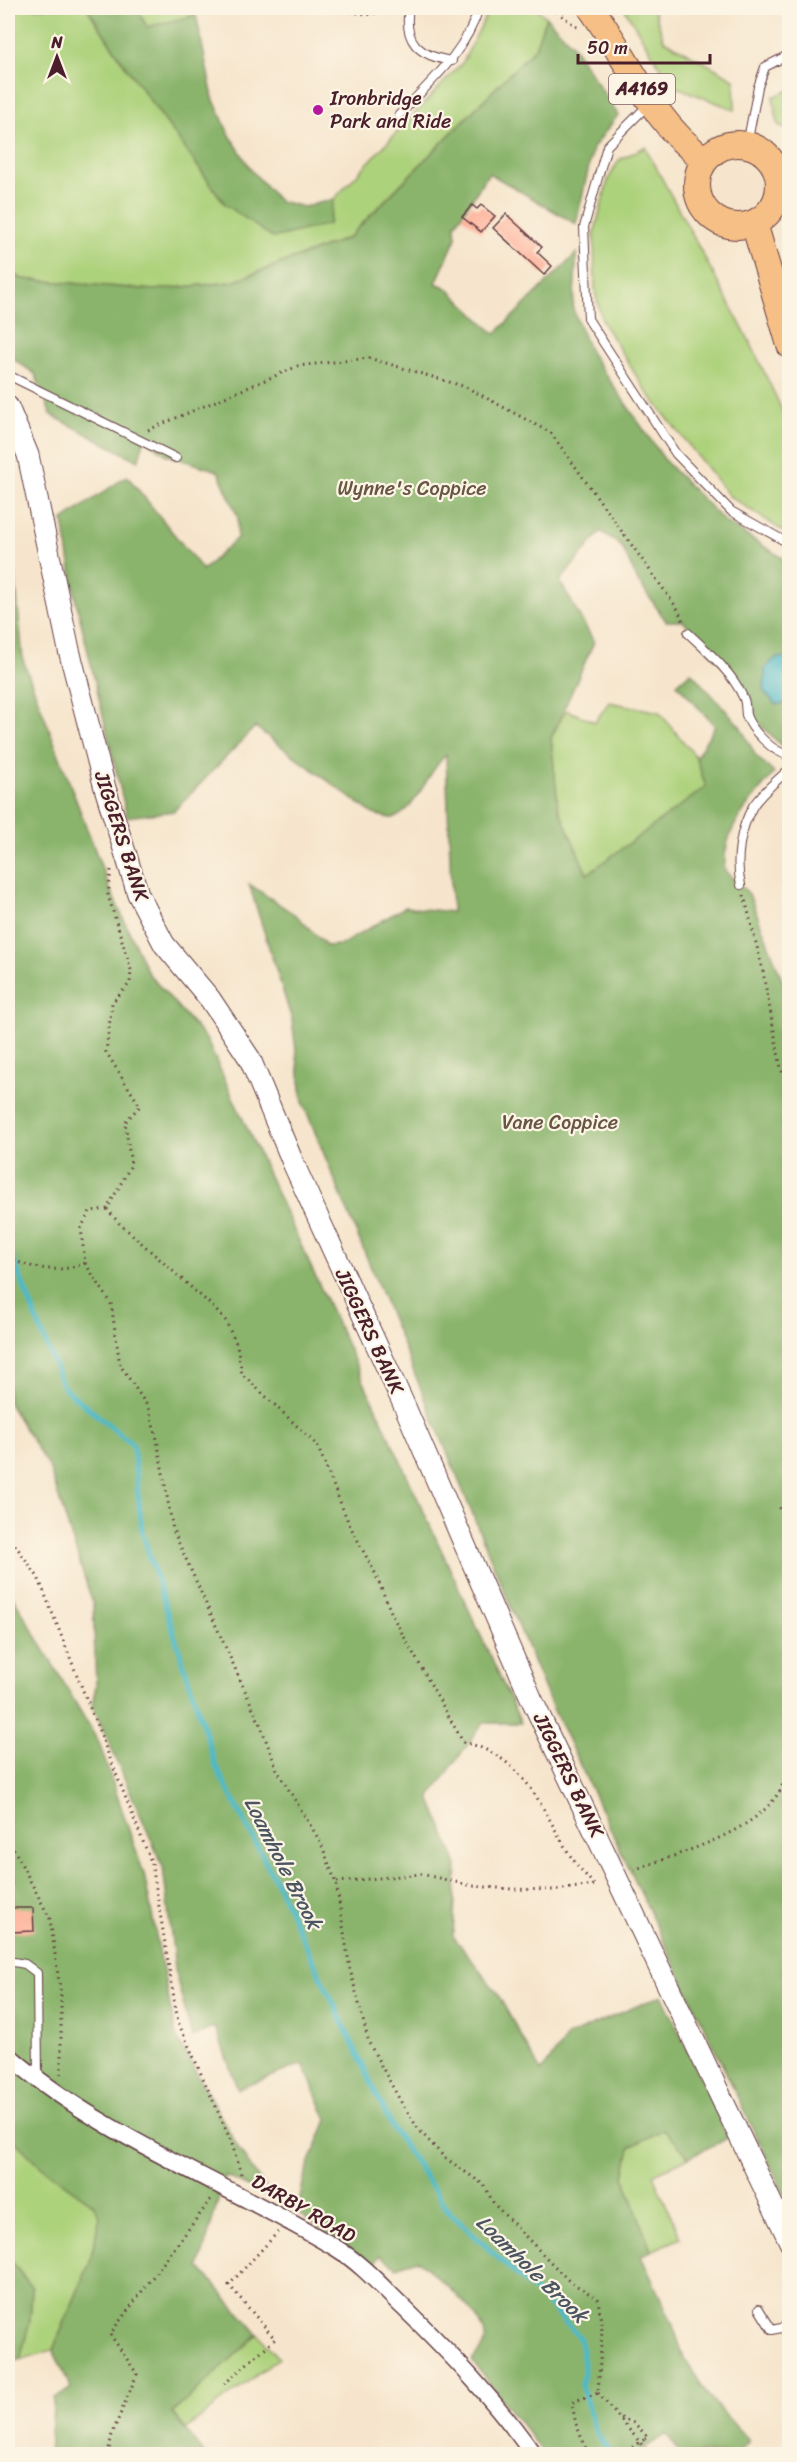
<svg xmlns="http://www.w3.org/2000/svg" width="797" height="2462" font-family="Sriracha,sans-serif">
	<rect width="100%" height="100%" fill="#fcf5e5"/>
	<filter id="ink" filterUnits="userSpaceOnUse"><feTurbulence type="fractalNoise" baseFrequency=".0167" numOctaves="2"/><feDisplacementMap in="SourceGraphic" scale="12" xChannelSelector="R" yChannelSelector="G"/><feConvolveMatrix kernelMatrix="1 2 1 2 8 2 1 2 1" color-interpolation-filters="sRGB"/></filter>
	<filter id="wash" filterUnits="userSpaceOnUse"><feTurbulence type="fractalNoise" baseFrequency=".008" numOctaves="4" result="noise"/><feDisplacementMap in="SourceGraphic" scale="24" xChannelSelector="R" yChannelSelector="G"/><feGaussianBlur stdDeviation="1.35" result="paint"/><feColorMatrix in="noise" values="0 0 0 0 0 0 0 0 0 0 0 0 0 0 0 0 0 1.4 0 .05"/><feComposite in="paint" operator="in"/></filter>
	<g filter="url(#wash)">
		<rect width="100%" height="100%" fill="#f6e5cc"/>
		<path fill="#add27c" stroke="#7c7854" stroke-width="1.5" d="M8,8H87L126,67L225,204L329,224L334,199L463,62L490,8H536L546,17L535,48L348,238L232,282L154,290L22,279L8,271Z
			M137,8H196V15L147,27Z
			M624,8H653L664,40L734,79L735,110L671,85Z
			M789,90V130L778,125L773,97Z
			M645,147L751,344L789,425V535L729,496L646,391L603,323L595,292L594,234L608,180L619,160Z
			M609,702L659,712L696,757L706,787L587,875L558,807L551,738L566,710L595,722Z
			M664,2129L689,2157L653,2175L681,2238L651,2251L624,2177L630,2147Z
			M11,2136L40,2166L94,2205L100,2216L90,2262L53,2350L20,2360L30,2320L32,2288L8,2257V2138Z
			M258,2334L279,2358L186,2429L172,2413Z"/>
		<path fill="#8ab46c" stroke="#6a6a4c" stroke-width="1.5" d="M87,8H137L147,27L196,15L213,98L228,132L252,171L279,201L304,207L334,199L329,224L273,238L225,204L126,67Z
			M546,17L571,43L618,115L593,148L576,224L489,173L455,225L456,238L436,283L447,288L495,334L577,253L573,309L590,352L666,462L725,522L789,562V658L776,704L789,703V748L781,745L755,720L752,699L683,621H666L638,581L622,547L601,531L560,581L594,642L551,738L558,807L587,874L706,787L696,757L715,726L677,684L691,672L740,726L756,756L774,773C750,802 721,830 725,871L749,894L790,1000L789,2205L550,1702L303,1103L292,1020L249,884L297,916L327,946L341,945L405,907L452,912L446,755C428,770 414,815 392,818C386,818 379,815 373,814L255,727L174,811L127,817L76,601L63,520L127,476L203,570L237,538L238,517L218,471L167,455L145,439L138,461L51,415L35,374L8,355V271L22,279L154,290L232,282L348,238L535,48Z
			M8,502L23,660L109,887L148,973L206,1039L521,1723H483L430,1797L457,1865L453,1936L497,1993L541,2072L568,2036L662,1995L728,2138L689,2157L664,2129L630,2147L624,2177L651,2251L641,2256L673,2325L684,2358L709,2397L749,2441L737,2454H681L666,2434L635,2454H544L472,2361C476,2355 484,2347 485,2341C489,2319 433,2273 417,2260L396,2267L380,2255L374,2265L297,2212L305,2174L327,2120L303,2064L238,2089L215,2027L192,2037L176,1976L163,1867L92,1704L96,1686L93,1604L49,1467L8,1402Z
			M8,1588L99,1743L144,1874L176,2036L240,2151L272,2198L225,2176L199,2267L258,2334L172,2413L204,2454H49L54,2400L71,2388L53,2350L90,2262L100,2216L94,2205L40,2166L11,2137L8,2138Z
			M8,2257L32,2288L30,2320L20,2360L8,2363Z"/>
		<path fill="#4cb9c7" stroke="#4b6c79" stroke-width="1.5" d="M789,657V703L776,704L764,692L765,668L776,658Z"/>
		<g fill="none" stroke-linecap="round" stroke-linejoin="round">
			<path stroke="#4cb9c7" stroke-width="5" d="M8,1246L63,1387L133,1445L142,1532L216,1767L273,1876L393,2129L449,2212L548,2304L580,2338L584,2365L581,2385L596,2432L611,2454"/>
		</g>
		<g id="blocks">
			<path fill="#feaa93" d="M472,205L477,209L481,205L495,216L481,232L462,217Z
				M506,214L542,247L537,252L552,266L544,275L493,228Z
				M8,1870H11L13,1908H33L34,1931L10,1932V1939H8Z"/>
		</g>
	</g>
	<g filter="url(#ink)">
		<use href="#blocks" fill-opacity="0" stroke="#643d43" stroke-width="1.5"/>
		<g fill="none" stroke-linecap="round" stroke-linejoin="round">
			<defs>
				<path id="service" d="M409,8C403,42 419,56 452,61
					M650,103L607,146L584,227L588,319L676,454L731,511L790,544
					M399,115C431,81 465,53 479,8
					M747,145L758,87L765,67L790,54
					M8,375L176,458
					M688,633C707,651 732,672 743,697C746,702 745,709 746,715C751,730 774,754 790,755
					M741,885C735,860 740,829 753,806C762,792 778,780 790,768
					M8,1961L25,1964L37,1973L38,2078
					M759,2309L772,2330L790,2326"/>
				<path id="minor" d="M8,2055C104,2138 227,2183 336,2248C362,2264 382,2287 404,2308C451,2354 495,2400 533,2454"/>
				<path id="tertiary" d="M778,173L790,171
					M8,407L28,455L69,650L105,788L138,894L164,944L210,999L250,1059L294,1165L405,1407L532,1700L790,2242"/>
				<path id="primary" d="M591,8C628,59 652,122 705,160
					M697 185a41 41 0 1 1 82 0a41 41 0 1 1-82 0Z
					M754,223L790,345"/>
			</defs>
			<use href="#service" stroke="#643d43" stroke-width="10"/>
			<use href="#minor" stroke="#643d43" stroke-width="19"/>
			<use href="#tertiary" stroke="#643d43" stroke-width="23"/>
			<use href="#primary" stroke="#643d43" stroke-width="28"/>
			<path stroke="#643d43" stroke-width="3" stroke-dasharray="1.5 4.5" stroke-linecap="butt" d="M321,8L374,15L376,8
				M552,8L578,28
				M148,430L298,366L369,358L466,387L551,433L677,608L683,621
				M111,870L108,895L131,970L130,983L112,1003L106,1052L140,1106L125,1122L131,1165L107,1209L90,1211L81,1228L85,1263L111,1303L120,1365L148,1407L157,1439L173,1530L260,1724L277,1770L321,1843L336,1883L350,1969L369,2043L402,2104L419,2130L444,2157L484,2185L494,2204L569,2281L598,2299L602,2330L598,2393L575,2401L572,2404L576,2424L588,2454
				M744,895L762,967L781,1068L790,1094
				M107,1209L119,1223L210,1304L225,1320L237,1345L242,1374L317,1445L349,1524L375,1573L393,1617L463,1742C525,1757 539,1804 568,1852C575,1864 586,1875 594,1885
				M8,1258C33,1269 58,1274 85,1263
				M790,1504L779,1507L790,1521
				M8,1535L38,1577L152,1864L178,2022L231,2141L242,2177
				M8,1838L50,1919L61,1996V2074
				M634,1870C676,1854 752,1834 777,1795C783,1787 786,1774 790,1765
				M337,1882L421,1874L473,1886L511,1889L556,1890L594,1885
				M224,2384L275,2339L229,2285L278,2232
				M598,2393L650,2454
				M621,2418L634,2423L648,2437L645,2439
				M108,2454L112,2434L137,2374L110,2334L212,2198"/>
			<use href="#service" stroke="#fff" stroke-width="8"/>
			<use href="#minor" stroke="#fff" stroke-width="16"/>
			<use href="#tertiary" stroke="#fff" stroke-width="21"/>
			<use href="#primary" stroke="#f5bf86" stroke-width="26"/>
			<path stroke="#643d43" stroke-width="3" stroke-dasharray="1.5 4.5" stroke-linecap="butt" d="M623,2454L645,2439"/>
		</g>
	</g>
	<circle fill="#b5179e" stroke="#fcf5e5" stroke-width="2" cx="318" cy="110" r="6"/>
	<g text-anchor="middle" stroke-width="4.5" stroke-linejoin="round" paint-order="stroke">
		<rect fill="#fcf5e5" stroke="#7f5f63" stroke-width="1.5" x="609" y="74" width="66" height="30" rx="4.5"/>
		<g font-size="18" font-weight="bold" fill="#4a1f2b">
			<text x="642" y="95">A4169</text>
		</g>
		<g font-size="20" fill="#4a1f2b" stroke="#fcf5e5" text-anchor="start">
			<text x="330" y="105">Ironbridge<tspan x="330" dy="23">Park and Ride</tspan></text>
		</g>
		<g font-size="20" fill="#685543" stroke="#fcf5e5">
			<text x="412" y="495">Wynne's Coppice</text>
			<text x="560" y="1129">Vane Coppice</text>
		</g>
		<g font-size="20" fill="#4a1f2b" stroke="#fcf5e5">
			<text transform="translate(122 836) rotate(72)" y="7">JIGGERS BANK</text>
			<text transform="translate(370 1331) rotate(65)" y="7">JIGGERS BANK</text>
			<text transform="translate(569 1775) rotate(64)" y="7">JIGGERS BANK</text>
			<text transform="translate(304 2208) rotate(30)" y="7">DARBY ROAD</text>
		</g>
		<g font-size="21" font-style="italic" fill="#4b5562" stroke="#fcf5e5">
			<text transform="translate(283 1863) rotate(63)" y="7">Loamhole Brook</text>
			<text transform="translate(532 2269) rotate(44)" y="7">Loamhole Brook</text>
		</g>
	</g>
	<rect width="797" height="2462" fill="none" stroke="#fcf5e5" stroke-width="30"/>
	<g transform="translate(57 57)" stroke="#fcf5e5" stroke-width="4.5" paint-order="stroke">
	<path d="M0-4.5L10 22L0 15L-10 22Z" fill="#4a1f2b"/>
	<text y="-9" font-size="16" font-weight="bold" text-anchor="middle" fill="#4a1f2b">N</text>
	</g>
	<path d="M578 54v9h132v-9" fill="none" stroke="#4a1f2b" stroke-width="3"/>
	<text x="587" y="54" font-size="18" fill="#4a1f2b" stroke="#fcf5e5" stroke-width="4.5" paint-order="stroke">50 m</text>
</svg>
